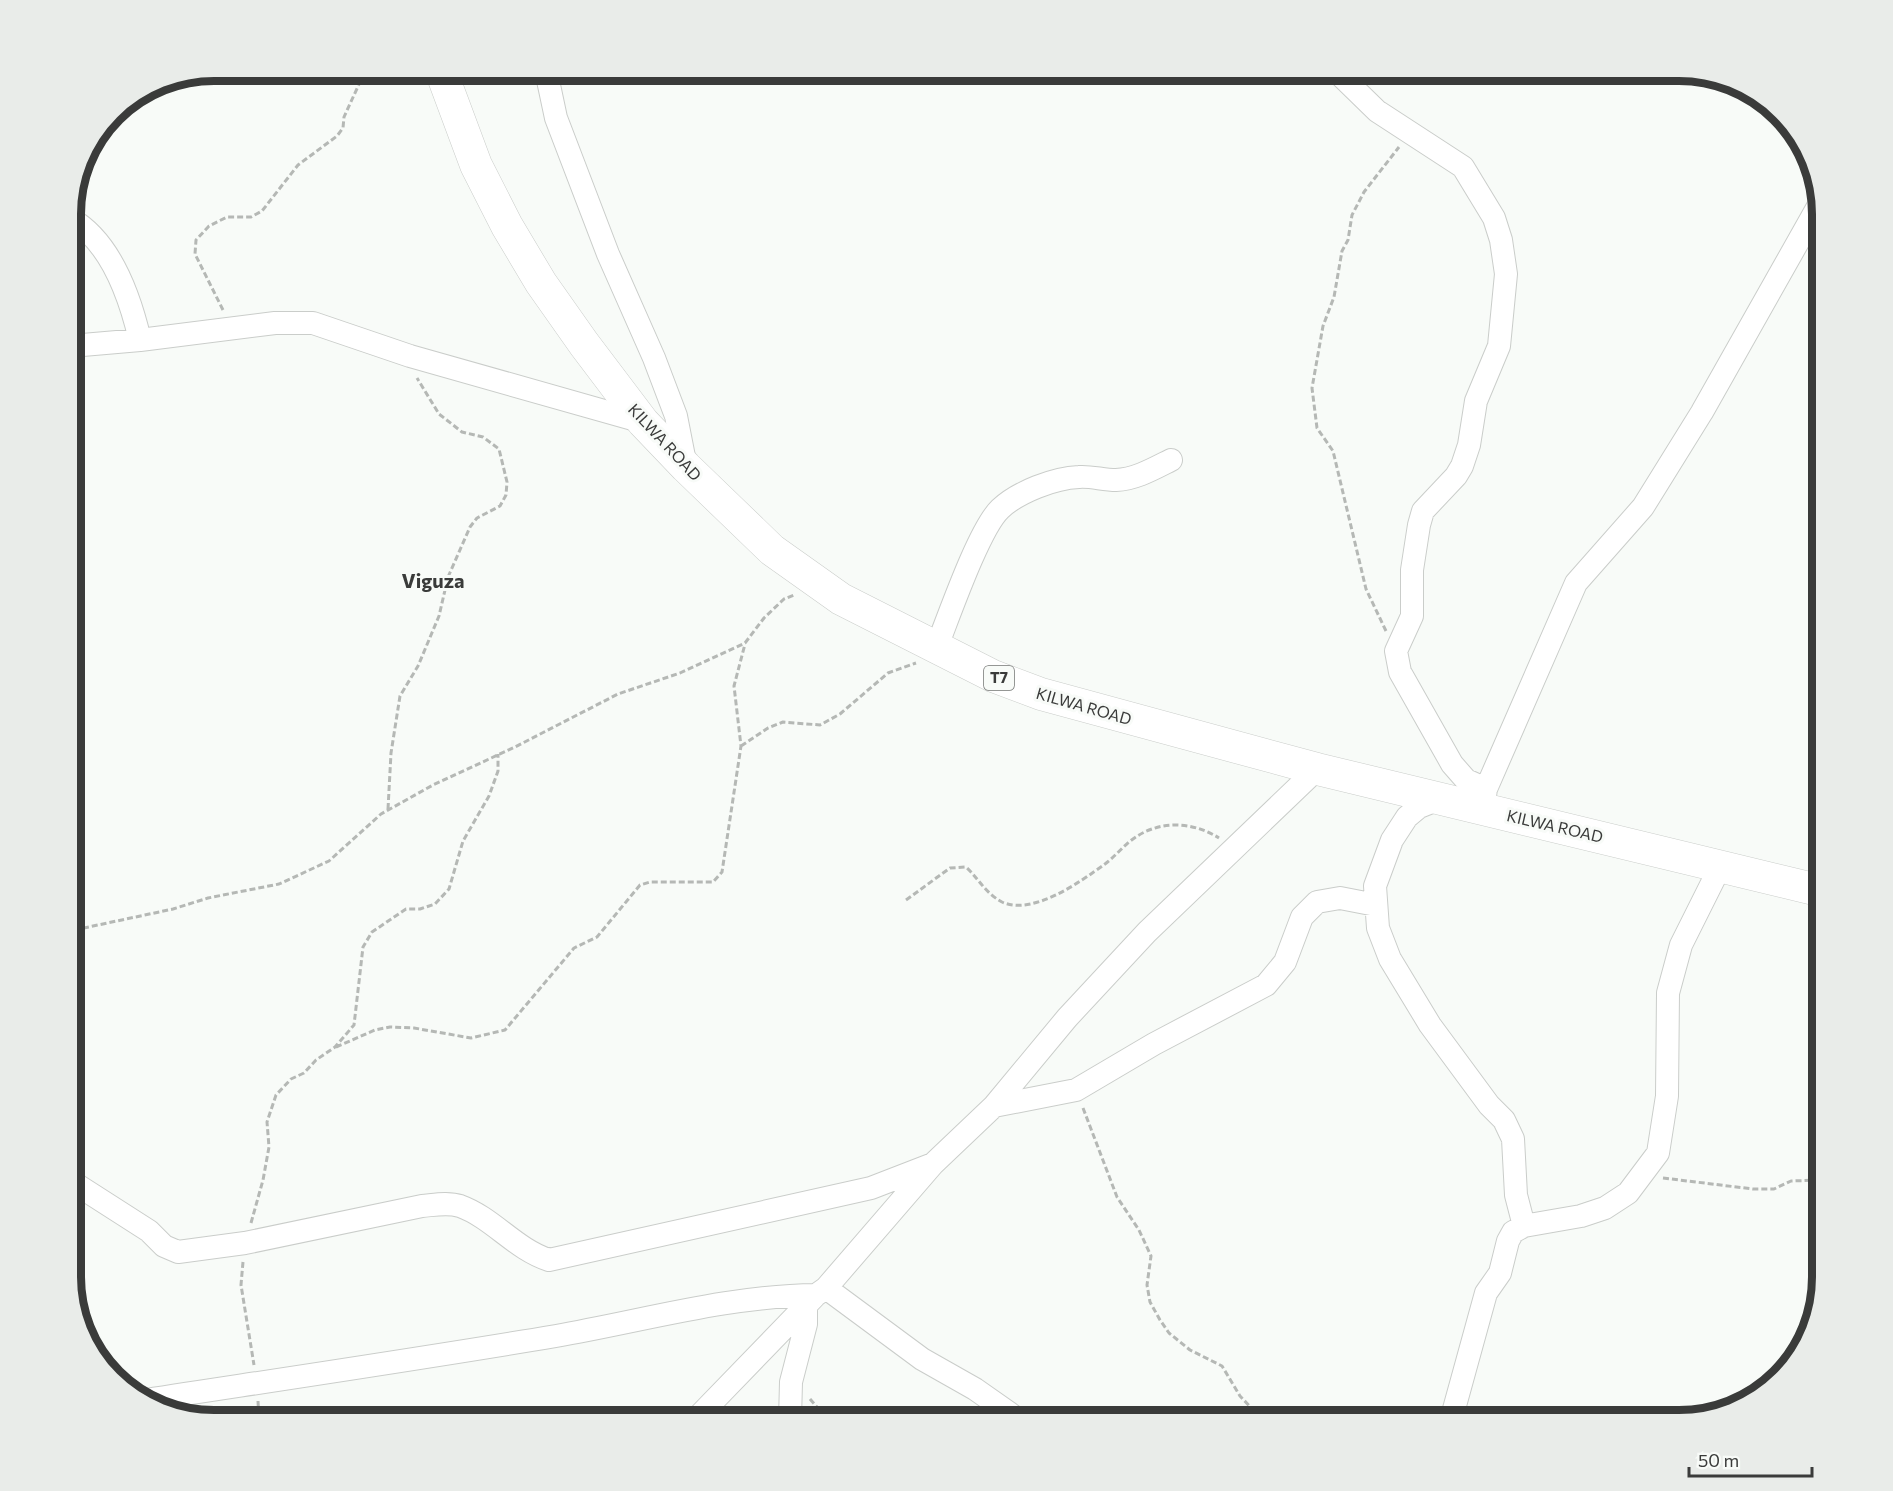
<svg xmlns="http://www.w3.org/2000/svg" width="1893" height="1491" font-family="Commissioner,sans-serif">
	<rect width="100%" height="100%" fill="#f8fbf8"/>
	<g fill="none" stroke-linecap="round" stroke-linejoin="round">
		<defs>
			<path id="minor" d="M546,71L556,118L608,254L654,358L676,416L686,467
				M1336,71L1377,111L1463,167L1494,218L1501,240L1506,274L1499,346L1476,401L1469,445L1462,466L1456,476L1423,511L1419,525L1412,570V616L1396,651L1400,672L1452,764L1466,780L1486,789
				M71,219C111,242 130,297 140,340
				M71,346L140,340L275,323H313L410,356L643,422
				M937,646C949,616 979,529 1000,509C1018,492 1054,478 1079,477C1091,476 1103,480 1116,480C1136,479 1153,469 1171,460
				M1439,799L1419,807L1407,817L1392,840L1375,886L1378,928L1390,959L1430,1025L1489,1105L1504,1120L1513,1139L1516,1195L1524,1226
				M1484,802L1486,789L1576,583L1643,507L1702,412L1820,203
				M994,1106L1076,1090L1154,1044L1266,985L1285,962L1302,917L1317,902L1340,898L1376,905
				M71,1181L149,1231L164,1246L178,1252L245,1243L422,1206C434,1205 448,1202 460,1206C493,1218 515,1249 549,1260L871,1188L933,1164
				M826,1288L922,1359L975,1389L1019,1420
				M146,1400C283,1379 419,1359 556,1336C643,1321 727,1296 816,1295
				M695,1420L816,1295L826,1288L933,1164L994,1106L1067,1018L1147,932L1317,769
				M790,1420L791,1382L806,1324V1307
				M1451,1420L1486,1293L1500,1273L1508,1241L1513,1232L1524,1226L1581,1216L1605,1208L1628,1193L1658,1153L1667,1096L1668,993L1681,945L1721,865"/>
			<path id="highway" d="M441,71L476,165L507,226L541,283L584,344L643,422L686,467L772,550L841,599L993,676L1041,694L1317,769L1822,891"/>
		</defs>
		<use href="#minor" stroke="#cacdca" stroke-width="24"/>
		<use href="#highway" stroke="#cacdca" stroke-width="33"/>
		<path stroke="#b5b8b5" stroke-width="3" stroke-dasharray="6 3" stroke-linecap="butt" d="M223,310L195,254L196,240L209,226L227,217H251L262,211L298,165L337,136L343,128L344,117L365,71
			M1386,631L1366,589L1333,451L1317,428L1312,388L1323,326L1334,297L1342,251L1348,240L1352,215L1364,192L1399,147
			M741,746L768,728L783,722L820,725L840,714L888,673L916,663
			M388,809L391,753L400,696L418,666L439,616L448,577L470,527L477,518L500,506L506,495L507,482L499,449L483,437L462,432L439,414L417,378
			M906,900L950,868L966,867C979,879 985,893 1002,902C1033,916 1080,882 1105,864C1114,857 1121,849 1129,842C1156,820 1190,820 1219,838
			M71,927L84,928
			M71,998C90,981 75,950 84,928L173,909L208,898L279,884L329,861L381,814L433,785L515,747L618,694L680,673L745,643L764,618L784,599L794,595
			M336,1047L375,1030L390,1027L414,1028L471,1038L505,1030L574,948L597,937L640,885L650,882H713L722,872L741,746L734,686L745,644
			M1083,1108L1117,1197L1139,1230L1151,1256L1147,1285L1150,1302L1160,1320L1169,1333L1190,1350L1222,1366L1240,1396L1257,1414L1269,1420
			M1663,1178L1753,1189H1774L1791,1181L1822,1180
			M251,1223L263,1180L269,1147L267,1122L276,1095L291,1079L304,1073L316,1060L335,1047L354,1025L363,947L372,932L406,909H420L435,904L449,889L463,841L489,796L498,771V754
			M243,1262L241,1285L254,1365
			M810,1399L828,1420
			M258,1401L259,1420"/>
		<use href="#minor" stroke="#fff" stroke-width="22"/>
		<use href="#highway" stroke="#fff" stroke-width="32"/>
	</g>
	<g text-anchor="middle" stroke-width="6" stroke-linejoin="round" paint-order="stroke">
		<rect fill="#f8fbf8" stroke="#737573" stroke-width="1.5" x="984" y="666" width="30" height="24" rx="4.5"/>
		<g font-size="15" font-weight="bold" fill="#3a3b3a">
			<text x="999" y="683">T7</text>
		</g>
		<g font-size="16" fill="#3a3b3a" stroke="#f8fbf8">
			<text transform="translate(665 442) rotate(47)" y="6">KILWA ROAD</text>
			<text transform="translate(1084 706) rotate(16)" y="6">KILWA ROAD</text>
			<text transform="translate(1555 826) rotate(13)" y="6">KILWA ROAD</text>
		</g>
		<g font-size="20" font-weight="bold" fill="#3a3b3a" stroke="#f8fbf8">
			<text x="433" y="588">Viguza</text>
		</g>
	</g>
	<path d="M0 0H1893V1491H0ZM214 81H1679A133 133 0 0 1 1812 214V1277A133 133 0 0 1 1679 1410H214A133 133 0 0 1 81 1277V214A133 133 0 0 1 214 81Z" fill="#e9ece9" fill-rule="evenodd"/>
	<path fill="none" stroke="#3a3b3a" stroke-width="8" d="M214 81H1679A133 133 0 0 1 1812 214V1277A133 133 0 0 1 1679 1410H214A133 133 0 0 1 81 1277V214A133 133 0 0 1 214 81Z"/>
	<path d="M1689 1467v9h123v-9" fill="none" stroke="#3a3b3a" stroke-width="3"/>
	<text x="1698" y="1467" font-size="18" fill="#3a3b3a" stroke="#f8fbf8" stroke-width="4.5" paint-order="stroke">50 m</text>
</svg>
